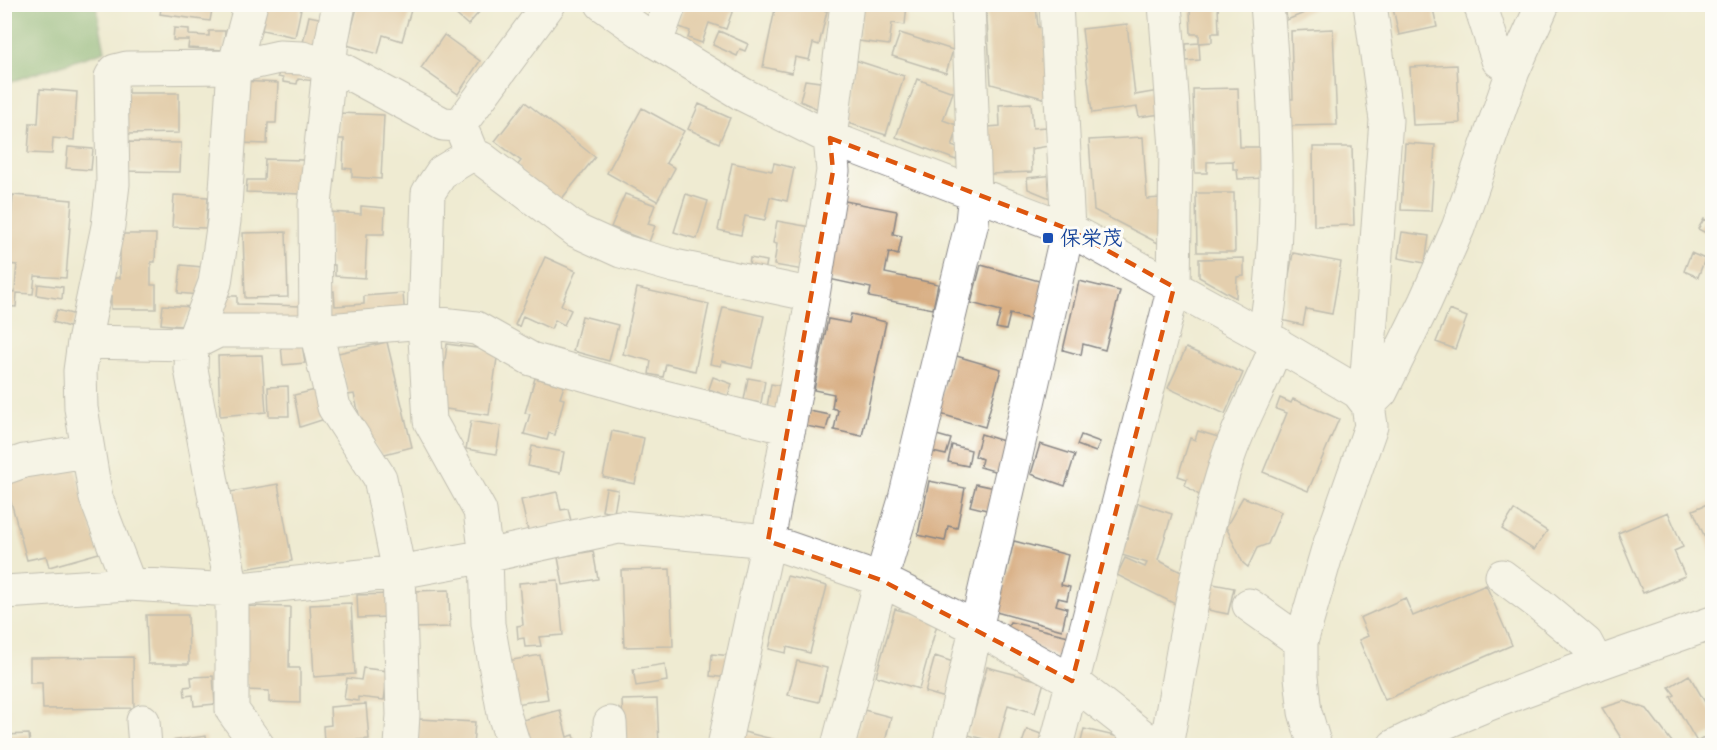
<svg xmlns="http://www.w3.org/2000/svg" width="1717" height="750" font-family="'Comic Neue','Klee One',sans-serif">
	<rect width="100%" height="100%" fill="#fdfcf7"/>
	<filter id="ink" filterUnits="userSpaceOnUse"><feTurbulence type="fractalNoise" baseFrequency=".0167" numOctaves="2"/><feDisplacementMap in="SourceGraphic" scale="12" xChannelSelector="R" yChannelSelector="G"/><feConvolveMatrix kernelMatrix="1 2 1 2 8 2 1 2 1" color-interpolation-filters="sRGB"/></filter>
	<filter id="wash" filterUnits="userSpaceOnUse"><feTurbulence type="fractalNoise" baseFrequency=".008" numOctaves="4" result="noise"/><feDisplacementMap in="SourceGraphic" scale="24" xChannelSelector="R" yChannelSelector="G"/><feGaussianBlur stdDeviation="1.35" result="paint"/><feColorMatrix in="noise" values="0 0 0 0 0 0 0 0 0 0 0 0 0 0 0 0 0 1.4 0 .05"/><feComposite in="paint" operator="in"/></filter>
	<g filter="url(#wash)">
		<rect width="100%" height="100%" fill="#efebd2"/>
		<path fill="#74ac6a" stroke="#4b6752" stroke-width="1.5" d="M5,4L96,5L105,51L6,83L5,89Z"/>
		<g id="blocks">
			<path fill="#d8ae83" d="M162,4H213L210,21L160,14Z
				M267,4H302L295,37L262,30Z
				M358,4H398L397,6L411,10L402,41L383,35L378,54L347,45Z
				M444,4H486L468,25Z
				M685,4H735L726,29L709,23L702,43L688,38L690,31L677,26Z
				M776,4H796L827,11L819,45L813,43L809,60L795,57L792,73L763,67Z
				M863,4H907L905,25L892,23L889,45L859,41Z
				M986,4L1036,6L1038,27H1045L1050,100L991,84Z
				M1183,4H1218L1219,33H1212V42L1199,43L1200,60L1186,61V44L1199,43V34H1191L1190,7H1183Z
				M1392,4H1432L1437,27L1399,35Z
				M1285,5H1324L1287,20Z
				M309,16L324,19L318,51L302,47Z
				M1127,24L1135,95L1158,91L1161,114L1139,117L1137,107L1092,113L1082,29Z
				M174,28L189,29V35L209,36V31H225L224,50L188,48L189,40H173Z
				M1333,29L1337,125L1289,126L1287,99H1293L1291,31Z
				M719,31L748,44L745,51L740,49L737,56L713,45Z
				M900,33L953,50L946,73L892,56Z
				M444,35L480,61L458,94L421,68Z
				M855,60L904,76L886,135L848,123Z
				M1457,65L1460,123L1413,125L1410,67Z
				M279,66L316,71V81L298,79L297,84L283,82V78L278,77Z
				M917,79L953,92L943,120L959,126L952,146L960,149L956,160L896,137Z
				M805,80L827,83L820,110L800,101Z
				M241,81L278,83L276,123H268L267,144L238,143Z
				M1238,88L1240,147H1267L1268,178L1238,179L1237,169H1233V161L1207,162V173H1195L1193,89Z
				M40,89L77,92L74,140L53,138L52,154L28,153L30,123H38Z
				M125,93H179V133L125,134Z
				M525,102L595,157L556,206L517,166L521,161L495,141Z
				M1031,103L1033,128L1047,127L1049,146L1031,149L1032,172L991,174L988,127L1000,126L999,105Z
				M699,104L730,118L719,143L688,129Z
				M642,108L684,131L666,163L675,168L657,201L607,173Z
				M339,113L384,115L381,179L352,177V169L343,168L344,139H338Z
				M1143,137L1147,199L1161,198L1160,244L1094,210L1089,140Z
				M125,142L181,143L180,172L124,171Z
				M1405,143L1435,145L1431,211L1401,210Z
				M68,147L93,149L91,170L66,168Z
				M1313,147H1352L1354,225L1314,226Z
				M265,159L303,160L302,194L246,192L247,180H264Z
				M732,163L772,171L774,163L794,168L787,201L770,197L765,220L745,216L741,235L718,230Z
				M1054,175L1055,200L1028,189L1027,178Z
				M1196,193H1234L1235,252H1197Z
				M625,194L655,205L648,224L655,226L649,242L611,227Z
				M686,194L708,201L697,239L674,232Z
				M13,195L72,200L66,278L35,276L33,294L17,293L16,307L4,306V291L15,292L16,274L17,265L8,264Z
				M174,195L208,197L206,228L172,227Z
				M845,201L897,211L893,234L902,236L898,255L889,252L885,273L938,284L933,309L869,297L871,288L829,279Z
				M361,206L385,208L384,234H367L365,278L335,276V265H329L330,212L361,214Z
				M1704,219L1712,223V236L1698,229Z
				M777,221L811,227L803,270L774,265L777,244L773,243Z
				M286,232L288,297L245,298L243,233Z
				M1402,232L1429,236L1425,263L1398,258Z
				M120,234H156L155,262H151V285H156V309H111V278H120Z
				M1293,253L1341,262L1332,314L1306,309L1303,325L1281,320Z
				M1691,253L1705,259L1698,277L1684,271Z
				M545,257L576,271L561,305L571,310L564,325L555,320L551,329L523,316L519,327L515,325Z
				M750,258L767,261L764,277L749,266Z
				M1244,258V276L1237,277L1236,298L1199,277V259Z
				M181,265L202,267L199,295L178,293Z
				M981,265L1050,284L1040,322L1010,314L1006,330L996,328L1001,311L971,303Z
				M1079,281L1120,291L1105,350L1083,344L1081,355L1063,350Z
				M38,284L63,287L62,299L37,295Z
				M637,288L709,304L695,371L666,364L663,377L649,374L651,361L623,354Z
				M334,291L335,306L364,304V296L403,293L405,318L327,324L325,292Z
				M220,296H237V304L301,306V326L219,323Z
				M163,305L193,307L181,326L161,324Z
				M723,307L764,316L752,368L722,361L721,366L710,364Z
				M57,310L76,315L72,328L53,322Z
				M1449,310L1467,317L1455,349L1436,342Z
				M851,314L886,322L862,436L834,430L838,410L832,408L834,394L814,390L828,319L849,323Z
				M582,316L618,325L609,361L573,351Z
				M387,342L412,447L381,455L361,423L354,394L348,395L338,353Z
				M302,344L305,363L283,365L281,346Z
				M447,344L498,351L489,415L439,408Z
				M1186,348L1243,373L1225,414L1168,388Z
				M262,355L266,412L220,416L218,356Z
				M953,355L1001,369L985,427L937,413Z
				M713,377L732,384L728,396L709,389Z
				M535,378L564,386L560,398L564,399L555,435L549,433L547,440L524,434L530,414L525,413Z
				M748,378L765,381L761,403L744,400Z
				M771,384L788,387L784,410L767,407Z
				M288,386L289,416H269L268,387Z
				M320,389L328,418L300,427L294,395Z
				M1280,398L1291,403L1293,399L1339,419L1308,491L1263,472L1287,413L1276,409Z
				M809,411L830,415L826,430L806,426Z
				M471,421L501,426L496,454L466,449Z
				M612,431L644,438L635,484L603,477Z
				M1198,431L1225,439L1206,500L1185,485L1187,479L1178,476L1190,438L1195,440Z
				M933,434L951,439L946,455L928,451Z
				M981,434L1010,443L1001,473L980,467L982,459L975,456Z
				M1081,435L1100,442L1096,452L1077,445Z
				M1040,444L1075,455L1065,486L1031,474Z
				M952,445L971,450L968,466L948,462Z
				M532,446L564,452L560,473L528,466Z
				M73,460L99,553L49,567L46,556L27,560L5,480Z
				M929,481L965,488L957,528L948,526L945,541L918,535Z
				M278,484L292,561L244,569L230,492Z
				M976,484L1000,489L995,512L970,506Z
				M606,488L618,490L614,513L602,511Z
				M557,492L561,510L568,509L571,521L528,531L521,500Z
				M1243,497L1281,512L1268,544L1257,548L1248,567L1243,563L1226,527Z
				M1712,502V554L1693,510Z
				M1138,503L1172,514L1158,560L1185,574L1179,606L1117,575L1125,558L1145,567L1147,563L1122,555Z
				M1514,510L1547,531L1534,550L1502,529Z
				M1668,512L1683,547L1674,551L1685,576L1643,593L1618,533Z
				M1014,541L1068,555L1061,585L1070,587L1067,600L1058,598L1056,605L1067,608L1062,630L996,612Z
				M593,551L598,579L563,585L558,557Z
				M670,569L673,646L624,647L621,570Z
				M787,576L827,586L810,653L787,647L786,653L769,649Z
				M558,580L563,635L539,637L541,646L525,647L524,638L518,639L517,626L523,625L519,583Z
				M1208,583L1234,588L1228,614L1203,609Z
				M1486,585L1512,645L1385,700L1359,640L1368,636L1360,618L1405,598L1413,616Z
				M449,590L450,627L414,628L413,591Z
				M390,594V617L358,618L357,595Z
				M351,603L355,674L314,677L310,605Z
				M241,606L290,607L289,668H300V703L269,702V691L247,690Z
				M895,609L938,621L919,689L876,676Z
				M146,615H188L189,664H148Z
				M1010,622L1077,638L1061,660L1007,631Z
				M712,654L731,656L729,678L710,676Z
				M540,655L548,699L516,704L507,661Z
				M935,656L959,664L949,699L925,692Z
				M133,657L134,708L43,709L42,683H30V658Z
				M797,661L827,668L819,702L788,695Z
				M665,664L667,681L636,686L633,669Z
				M987,667L1044,682L1035,713L1008,705L998,743L968,735Z
				M363,668L388,671L384,700L358,697V701L344,699L347,678L361,680Z
				M1689,675L1712,714V733L1697,742L1671,697L1675,695L1669,687Z
				M213,676L215,704L194,706L193,695L185,696L184,687L192,686L191,677Z
				M657,699L659,746H624L622,700Z
				M1624,701L1647,709L1675,746H1626L1602,708Z
				M366,704L369,739L324,743L323,726L331,725L330,707Z
				M560,710L567,737L574,735L577,746H530L523,720Z
				M864,710L891,717L884,746H855Z
				M419,719L475,722L473,746H417Z
				M1027,729L1052,738L1049,746H1021Z
				M1084,729L1119,737L1117,746H1080Z
				M740,731L784,742L783,746H736Z
				M29,734L30,746H4V735Z
				M206,736L207,746H171V741Z"/>
		</g>
	</g>
	<g filter="url(#ink)">
		<use href="#blocks" fill-opacity="0" stroke="#888686" stroke-width="1.5"/>
		<g fill="none" stroke-linecap="round" stroke-linejoin="round">
			<defs>
				<path id="minor" d="M251,4L234,67L224,221L215,283L192,344L191,369L232,590V710L258,746
					M339,4L332,40L315,205L316,331L334,407L380,478L399,572L403,715L401,746
					M602,4L656,42L742,94L830,138L1068,229L1263,336L1358,392L1368,405L1371,426L1327,552L1301,642V677L1305,712L1315,746
					M1480,4L1498,60L1513,71
					M656,42L670,4
					M472,154L481,158L577,231L621,251L674,266L813,295
					M1263,336C1270,312 1271,287 1273,263C1280,176 1274,90 1267,4
					M84,342L192,344L218,331H316L424,322L476,328L531,359L656,395L789,428
					M1358,392L1367,375L1386,120L1370,4
					M1368,405L1381,392L1425,302L1458,228L1513,71L1543,4
					M4,468L24,461L87,451
					M1502,576L1538,603L1586,643L1597,664
					M129,584L96,498L81,408L80,371L84,342L108,226L113,184L111,77L115,71L127,68L234,67L279,57L302,58L341,69L443,124L460,125
					M5,592L129,584L232,590L399,572L486,556L619,527L768,541L881,580L977,628L1072,681L1155,746
					M1249,605L1301,642
					M143,721L145,746
					M610,723L611,746
					M514,746L504,714L488,624L486,556L480,511L430,421L424,322L428,193L442,172L472,154L460,125L549,4
					M724,746L768,541L813,295L833,171L830,138L847,4
					M838,746L881,580L904,503L972,222L975,193L968,4
					M949,746L1068,229L1056,4
					M1056,746L1174,287L1176,148L1165,4
					M1166,746C1184,651 1197,553 1227,461C1240,420 1263,384 1277,343
					M1394,746C1496,696 1606,661 1712,623"/>
			</defs>
			<use href="#minor" stroke="#888686" stroke-width="35"/>
			<use href="#minor" stroke="#fff" stroke-width="33"/>
		</g>
	</g>
	<path d="M0 0H1717V750H0ZM830,138L1068,229L1174,287L1072,681L881,580L768,541L833,171Z" fill="#efebd2" fill-opacity=".55" fill-rule="evenodd"/>
	<path fill="none" stroke="#de560e" stroke-width="4.5" stroke-dasharray="12 8" stroke-linejoin="round" d="M830,138L1068,229L1174,287L1072,681L881,580L768,541L833,171Z"/>
	<rect fill="#1a4fb4" stroke="#fdfcf7" stroke-width="2" x="1042" y="232" width="12" height="12" rx="3"/>
	<g text-anchor="middle" stroke-width="6" stroke-linejoin="round" paint-order="stroke">
		<g font-size="21" font-weight="bold" fill="#164399" stroke="#fdfcf7" text-anchor="start">
			<text x="1060" y="245">保栄茂</text>
		</g>
	</g>
	<rect width="1717" height="750" fill="none" stroke="#fdfcf7" stroke-width="24"/>
</svg>
